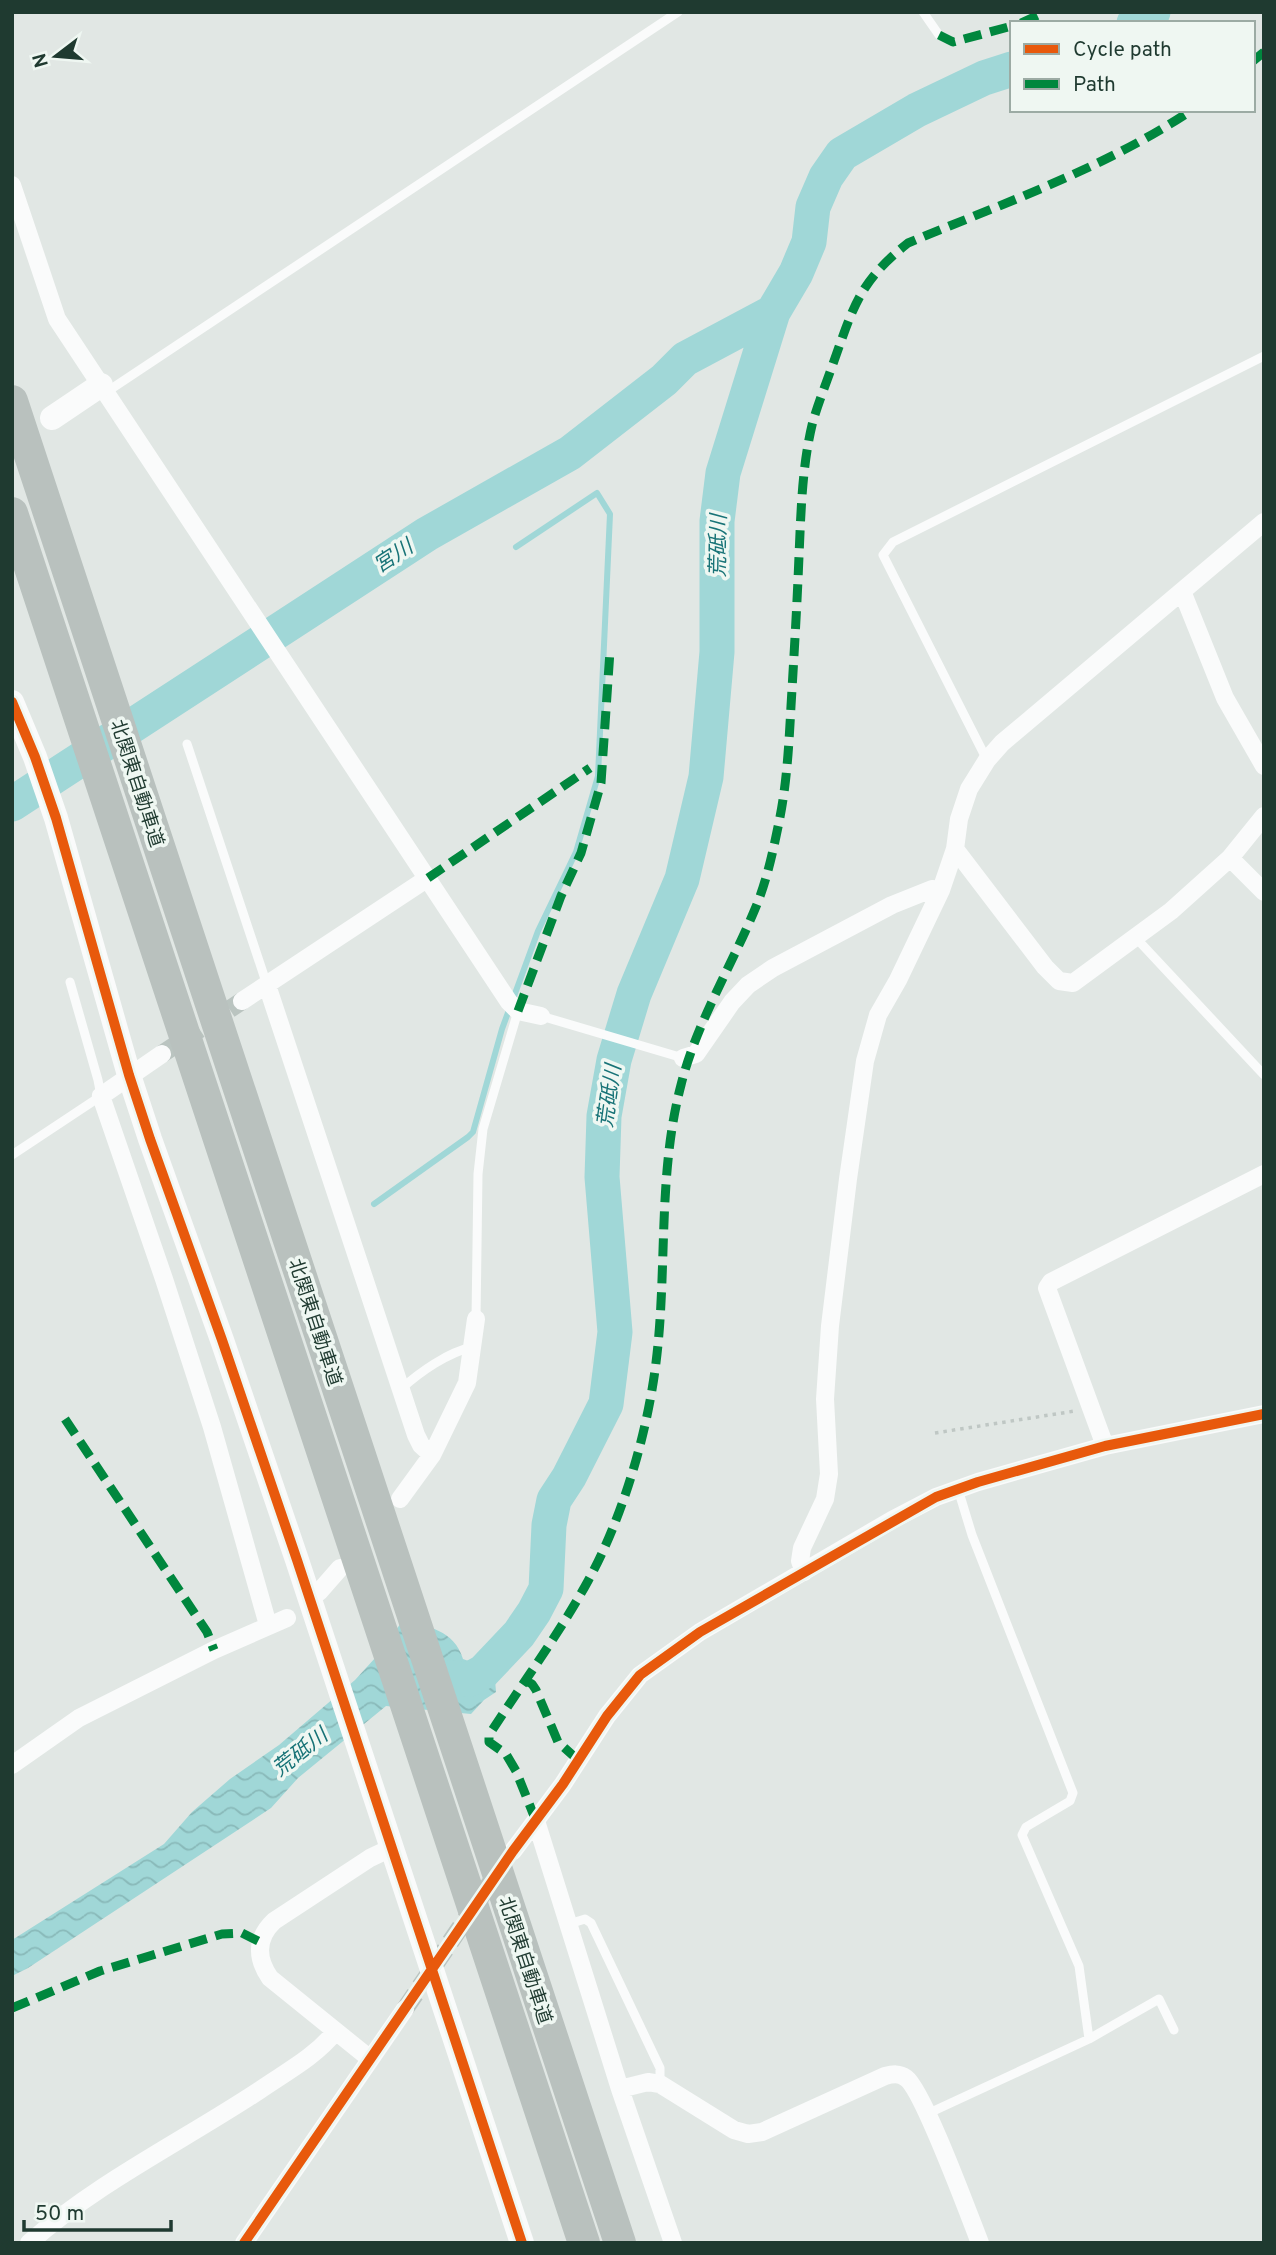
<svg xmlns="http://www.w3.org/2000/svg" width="1276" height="2255" font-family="Overpass,'Noto Sans JP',sans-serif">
	<defs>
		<pattern id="water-waves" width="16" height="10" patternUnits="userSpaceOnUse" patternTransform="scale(1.75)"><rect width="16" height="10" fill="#a0d7d7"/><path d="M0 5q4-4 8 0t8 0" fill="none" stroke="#89b9b9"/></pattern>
	</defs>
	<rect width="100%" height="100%" fill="#e1e7e4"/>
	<path fill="url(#water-waves)" d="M401,1623C428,1625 454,1630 463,1659L474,1663L488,1660L494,1666L496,1692L484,1700L471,1714L386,1706L298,1778L271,1808L28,1968L12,1976V1940L164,1844L192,1812L230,1779L279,1745L355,1680L376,1657Z"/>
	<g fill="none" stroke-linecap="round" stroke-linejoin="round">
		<path stroke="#a0d7d7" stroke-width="6" d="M570,453L575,462
			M374,1204L468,1137L473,1132L502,1029L538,931L576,852L598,776L610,514L597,493L516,547"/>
		<path stroke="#a0d7d7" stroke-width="35" d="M1134,23L1153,12
			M12,804L427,534L570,453L664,380L685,359L773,312
			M448,1678L470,1679L483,1672L519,1634L534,1612L546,1589L549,1525L554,1500L569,1477L606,1404L615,1332L602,1177L604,1116L614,1060L634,994L682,879L706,777L717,652V521L723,473L773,312L796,273L809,242L813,207L826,177L842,154L917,110L984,78L1012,69"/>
		<path stroke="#bac4c0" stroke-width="18" stroke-dasharray="18 9" stroke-linecap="butt" d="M162,1054L242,1001
			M405,2009L499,1870"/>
		<path stroke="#bfc7c4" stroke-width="3.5" stroke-dasharray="3.5 5" stroke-linecap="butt" d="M935,1433L1075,1411"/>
		<path stroke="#fafbfb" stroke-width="9" d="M923,12L939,35
			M105,393L678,12
			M187,744L267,985
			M987,760L883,555L893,542L1264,356
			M1136,938L1264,1075
			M541,1016L683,1058
			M12,1155L101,1096L98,1080L70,982
			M476,1319L478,1174L483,1129L518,1011
			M401,1389C420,1372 448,1352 473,1347
			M958,1489L972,1535L1073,1793L1070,1801L1026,1827L1022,1835L1079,1966L1089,2039
			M569,1924L585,1919L591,1923L660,2068V2084
			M927,2114L1089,2039L1159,1999L1174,2030"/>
		<path stroke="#fafbfb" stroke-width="18" d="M12,185L57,319L509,1002L518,1011L541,1016
			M1182,591L1225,698L1264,766
			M955,849L1045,967L1059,981L1073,983L1171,911L1230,858L1264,816
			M1230,858L1264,892
			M267,985L416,1435L421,1445L432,1455
			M242,1001L428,878
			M162,1054L101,1096L164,1279L212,1427L268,1625
			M683,1058L696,1054L732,1002L748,985L773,968L892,905L932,889L941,890
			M1105,1446L1047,1288L1051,1282L1264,1174
			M400,1499L432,1455L467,1383L476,1319
			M804,1572L800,1561L802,1548L825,1499L829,1474L825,1399L830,1326L848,1179L865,1061L878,1015L898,980L941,890L955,849L959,819L969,789L987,760L1002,743L1264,522
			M319,1592L340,1568
			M12,1765L79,1718L214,1650L287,1618
			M536,1821L620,2089L673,2243
			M513,1851L563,1784L607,1716L640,1675L700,1632L892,1520L936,1497L978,1482L1105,1446L1264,1414
			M369,2058L270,1978C256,1958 256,1938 274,1921L370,1858L391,1848
			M620,2089L648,2082L660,2084L734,2130L748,2134L762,2132L885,2076C893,2074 899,2073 906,2078C923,2090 969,2215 980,2243
			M29,2243C98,2182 183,2141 260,2090C286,2072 315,2057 335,2032
			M244,2243L405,2009"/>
		<path stroke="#fafbfb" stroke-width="24" d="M52,418L101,385
			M12,702L35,757L56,818L129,1075L150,1139L222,1340L297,1560L522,2243"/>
		<path stroke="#b9c1be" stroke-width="32" d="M12,401L620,2243
			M12,513L584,2243"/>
		<path stroke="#00873e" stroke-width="9" stroke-dasharray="18 9" stroke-linecap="butt" d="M1021,23L1045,12
			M939,35L953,42L1012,26
			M1253,61L1264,52
			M428,878L590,768
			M518,1011L561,896L581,853L601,783L610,651
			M65,1419L207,1632L214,1650
			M524,1680L532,1684L536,1690L558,1742L578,1760
			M536,1821L516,1771L506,1754L489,1742V1735C522,1684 559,1634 588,1581C624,1515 649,1428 657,1354C667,1265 658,1172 681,1085C696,1024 731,967 755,909C767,881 774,847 780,817C787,781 789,743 791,706C794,656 797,606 799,556C801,511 802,465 813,421C819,401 827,381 834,361C854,305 860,281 908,243C1004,203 1105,168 1192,110
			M12,2008L100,1971L222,1934L242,1933L260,1942"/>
		<defs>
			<path id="cycleway" d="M12,702L35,757L56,818L129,1075L150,1139L222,1340L297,1560L522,2243
				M244,2243L513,1851L563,1784L607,1716L640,1675L700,1632L936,1497L978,1482L1105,1446L1264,1414"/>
		</defs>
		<use href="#cycleway" stroke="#eff7f2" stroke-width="15"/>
		<use href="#cycleway" stroke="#e8590c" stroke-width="10"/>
	</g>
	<g text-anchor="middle" stroke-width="7" stroke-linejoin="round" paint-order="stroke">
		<g font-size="19" fill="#1f3a30" stroke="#eff7f2">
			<text transform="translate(138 783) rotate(72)" y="7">北関東自動車道</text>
			<text transform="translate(316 1322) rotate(72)" y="7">北関東自動車道</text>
			<text transform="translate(526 1960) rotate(72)" y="7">北関東自動車道</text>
		</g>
		<g font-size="21" font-style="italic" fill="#187377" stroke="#eff7f2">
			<text transform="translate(718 546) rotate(-89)" y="7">荒砥川</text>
			<text transform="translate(393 556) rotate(-33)" y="7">宮川</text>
			<text transform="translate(609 1096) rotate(-82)" y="7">荒砥川</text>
			<text transform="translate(300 1752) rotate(-38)" y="7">荒砥川</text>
		</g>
	</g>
	<rect width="1276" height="2255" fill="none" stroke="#1f3a30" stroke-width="28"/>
	<rect x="1010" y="21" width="245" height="91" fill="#eff7f2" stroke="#9caba4" stroke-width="2"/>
	<rect x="1024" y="44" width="35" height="10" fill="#e8590c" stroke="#9caba4" stroke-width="2"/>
	<text x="1073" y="56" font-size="21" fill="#1f3a30">Cycle path</text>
	<rect x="1024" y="79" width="35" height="10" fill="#00873e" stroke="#9caba4" stroke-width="2"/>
	<text x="1073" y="91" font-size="21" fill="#1f3a30">Path</text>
	<g transform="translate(56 56) rotate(254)" stroke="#eff7f2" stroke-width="5" paint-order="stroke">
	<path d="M0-5L12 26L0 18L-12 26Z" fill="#1f3a30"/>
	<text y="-10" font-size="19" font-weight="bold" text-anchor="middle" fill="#1f3a30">N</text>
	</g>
	<path d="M24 2220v10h147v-10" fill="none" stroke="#1f3a30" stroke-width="3.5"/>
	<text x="35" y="2220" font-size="21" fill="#1f3a30" stroke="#eff7f2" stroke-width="5" paint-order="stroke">50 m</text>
</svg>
